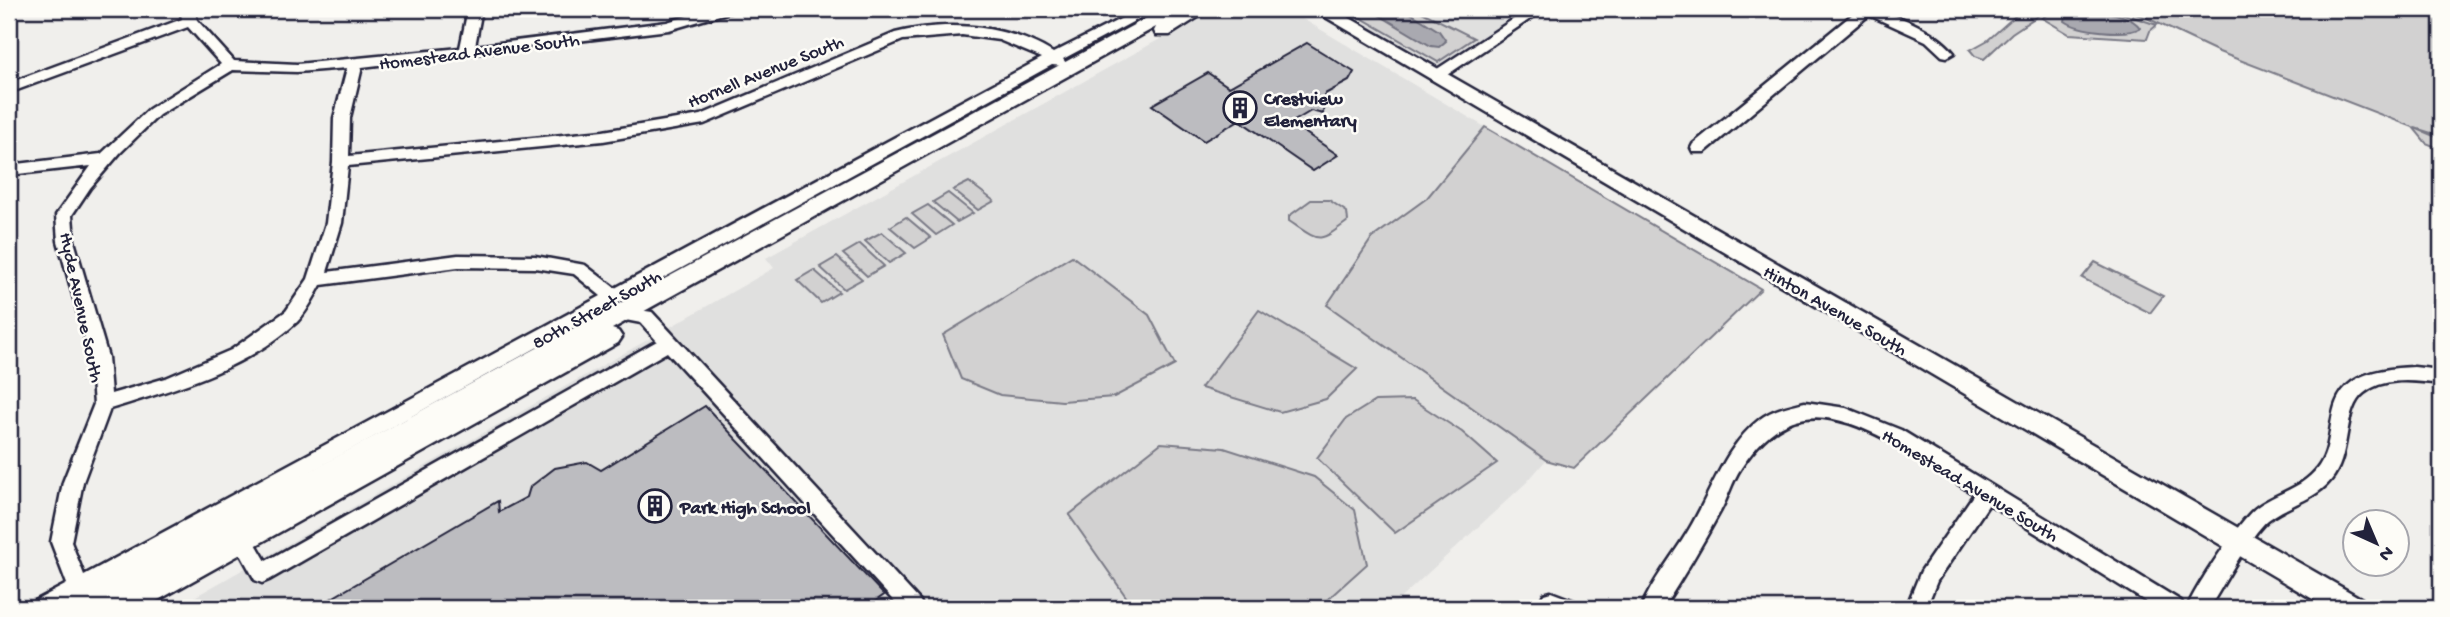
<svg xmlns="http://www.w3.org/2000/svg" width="2450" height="617" font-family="'Gochi Hand',sans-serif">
	<rect width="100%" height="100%" fill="#f0efec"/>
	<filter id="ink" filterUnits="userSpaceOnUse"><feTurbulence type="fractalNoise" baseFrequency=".0143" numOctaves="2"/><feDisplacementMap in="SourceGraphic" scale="14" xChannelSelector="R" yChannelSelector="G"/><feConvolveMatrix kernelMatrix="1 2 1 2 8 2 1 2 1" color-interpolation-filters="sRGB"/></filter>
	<g filter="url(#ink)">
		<path fill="#e0e0df" d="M1214,9H1286L1485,127L1427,198L1372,238L1327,305L1546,460L1527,482L1390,608H175L774,268L766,258Z
			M1335,9H1525L1441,64L1436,65Z"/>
		<path fill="#d2d1d1" stroke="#7a7a86" stroke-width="2" d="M1346,9H1416L1474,38L1438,62Z
			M2023,9H2048L2012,33L1984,59L1975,56L1970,50L1988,40Z
			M2055,9H2109L2157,25L2150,31L2147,39L2069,34L2042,18Z
			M2119,9H2441V136L2415,128L2441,139V149L2426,143L2413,127L2219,52L2145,17Z
			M1485,127L1761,289L1574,468L1546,460L1327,305L1372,238L1427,198Z
			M969,182L994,201L978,210L953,190Z
			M948,193L973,213L957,222L933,202Z
			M1311,200H1329L1347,212L1348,221C1317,244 1321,242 1289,221V216Z
			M928,205L952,225L936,235L912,214Z
			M906,217L931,238L915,248L890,227Z
			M882,232L906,253L889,263L865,241Z
			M860,244L884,266L867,276L843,254Z
			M1072,256L1149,315L1175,365L1114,397L1062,401L1000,395L961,379L943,335Z
			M837,257L862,279L844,289L820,267Z
			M2095,262L2163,296L2150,313L2082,278Z
			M814,270L839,292L821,303L797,280Z
			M1259,310L1357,369L1326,399L1280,412L1201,388Z
			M1413,400L1462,432L1497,463L1395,533L1317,458L1346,419L1375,401Z
			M1161,443L1224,448L1314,477L1355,510L1367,564L1318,608H1134L1069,515Z"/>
		<path fill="#a9a9b0" stroke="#737381" stroke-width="2" d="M1369,9H1404L1439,31L1446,41L1439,47L1431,46Z
			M2087,10C2102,11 2131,14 2140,28C2126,36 2078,31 2065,21L2066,16Z"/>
		<path fill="#bcbcc0" stroke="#22223b" stroke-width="2" d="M1307,43L1354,72L1349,81L1325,94L1323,114L1311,111L1291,123L1338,155L1313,171L1239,120L1204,141L1152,105L1208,73L1229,87Z
			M705,406L884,595L866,608H315L498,501L499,512L527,497L530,487L555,468L587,462L601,470Z"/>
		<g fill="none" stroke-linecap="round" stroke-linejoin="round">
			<defs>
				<path id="minor" d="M180,9H194L197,20L234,61L297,64L460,48L468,9H482L475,46L667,22L711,9H732L730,12L669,30L362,67L350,118L349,156L603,131L701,115L895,33C946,20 1007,24 1053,53L1140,9H1157L1063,59L1066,63L1064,66L1052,65L91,592L97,608H77L74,601L61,608H32L35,601L67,584L51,542L63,482L94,404L90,357L58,241L56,215L91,166L9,175V165L101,154L149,109L221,64L188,27L9,93V83L182,19ZM962,35L999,40L1042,58L615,288L585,265L535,256L458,255L327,272L342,223L348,166L603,141L704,124L903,40ZM347,68L334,118L333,162L326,223L308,279L286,311L231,350L166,378L111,394L108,357L74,241L72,215L90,188L120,153L159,115L233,70L297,72ZM458,267L535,268L574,274L601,296L84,575L71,542L83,482L110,409C175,389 246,369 297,322C307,312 314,297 321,285Z
					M1529,9H1545L1441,79H1431L1429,76L1431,73Z
					M1859,9C1888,8 1936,30 1954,53L1947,57L1942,56L1926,41L1869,15L1705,152H1693L1691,148L1693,144Z
					M621,307L652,312L920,601L923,608H900L667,352L269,580L262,583L255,580L228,531L231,525L238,522L245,525L266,561L657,341L641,323L615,318L612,313L615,308Z
					M2414,367L2441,370V384C2417,381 2385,376 2364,393C2343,409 2351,451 2334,476C2318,500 2290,503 2268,520C2249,536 2224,585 2209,608H2187C2195,588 2240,519 2257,507C2278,492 2304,488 2319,466C2337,440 2323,403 2352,382C2369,370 2393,368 2414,367Z
					M1805,402L1846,408L1901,430L2181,601L2184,608H2156L1989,504L1937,581L1926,608H1906L1921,571L1974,494C1945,476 1917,456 1887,440C1825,407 1782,405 1741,468C1732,481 1728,498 1720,512C1702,545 1683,577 1663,608H1641C1652,581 1673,556 1688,531C1711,493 1724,447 1760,419C1773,409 1789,406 1805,402Z
					M1551,592L1575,601L1578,608H1544L1540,601L1544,594Z"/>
				<path id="major" d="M1163,9H1185L1183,12L1189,9H1211L1170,35H1156L1154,31L1156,27L612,329L618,331L622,337L618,343L144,608H105L107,605L100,608H61L65,599L225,517Z
					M1312,9H1334L2362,599L2366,608H2328Z"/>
			</defs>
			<use href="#minor" stroke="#22223b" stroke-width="5"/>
			<use href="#major" stroke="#22223b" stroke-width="5"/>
			<use href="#minor" fill="#fdfcf7" fill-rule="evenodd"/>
			<use href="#major" fill="#fdfcf7" fill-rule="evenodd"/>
		</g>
	</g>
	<defs>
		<symbol id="building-ring" viewBox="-11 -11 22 22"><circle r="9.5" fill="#fdfcf7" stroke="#22223b" stroke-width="1.5"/><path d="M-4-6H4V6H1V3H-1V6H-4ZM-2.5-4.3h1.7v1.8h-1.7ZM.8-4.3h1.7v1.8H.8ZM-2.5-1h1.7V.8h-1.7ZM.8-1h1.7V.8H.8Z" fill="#22223b"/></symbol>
	</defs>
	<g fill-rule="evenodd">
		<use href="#building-ring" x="1221" y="89" width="38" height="38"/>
		<use href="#building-ring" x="636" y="487" width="38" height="38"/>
	</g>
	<g text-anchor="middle" stroke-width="5" stroke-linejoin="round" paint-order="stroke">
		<g font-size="19" fill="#22223b" stroke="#fdfcf7">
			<text transform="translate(479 50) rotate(-7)" y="7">Homestead Avenue South</text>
			<text transform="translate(765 70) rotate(-22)" y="7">Hornell Avenue South</text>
			<text transform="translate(83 307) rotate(78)" y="7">Hyde Avenue South</text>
			<text transform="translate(596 308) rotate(-29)" y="7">80th Street South</text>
			<text transform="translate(1836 309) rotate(30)" y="7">Hinton Avenue South</text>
			<text transform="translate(1971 484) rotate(31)" y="7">Homestead Avenue South</text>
		</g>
		<g font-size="19" font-weight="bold" fill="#22223b" stroke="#fdfcf7" text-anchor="start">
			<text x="1264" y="104">Crestview<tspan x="1264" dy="22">Elementary</tspan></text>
			<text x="680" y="513">Park High School</text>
		</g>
	</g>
	<rect width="2450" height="617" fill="none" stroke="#fdfcf7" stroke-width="35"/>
	<rect x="18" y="18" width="2415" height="582" fill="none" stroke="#22223b" stroke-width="2.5" filter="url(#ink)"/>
	<g transform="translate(2376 543) rotate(136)"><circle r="33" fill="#fdfcf7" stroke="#a5a5ac" stroke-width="2"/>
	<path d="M0-5L12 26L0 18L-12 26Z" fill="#22223b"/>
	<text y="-10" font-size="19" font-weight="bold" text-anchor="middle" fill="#22223b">N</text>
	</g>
</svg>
